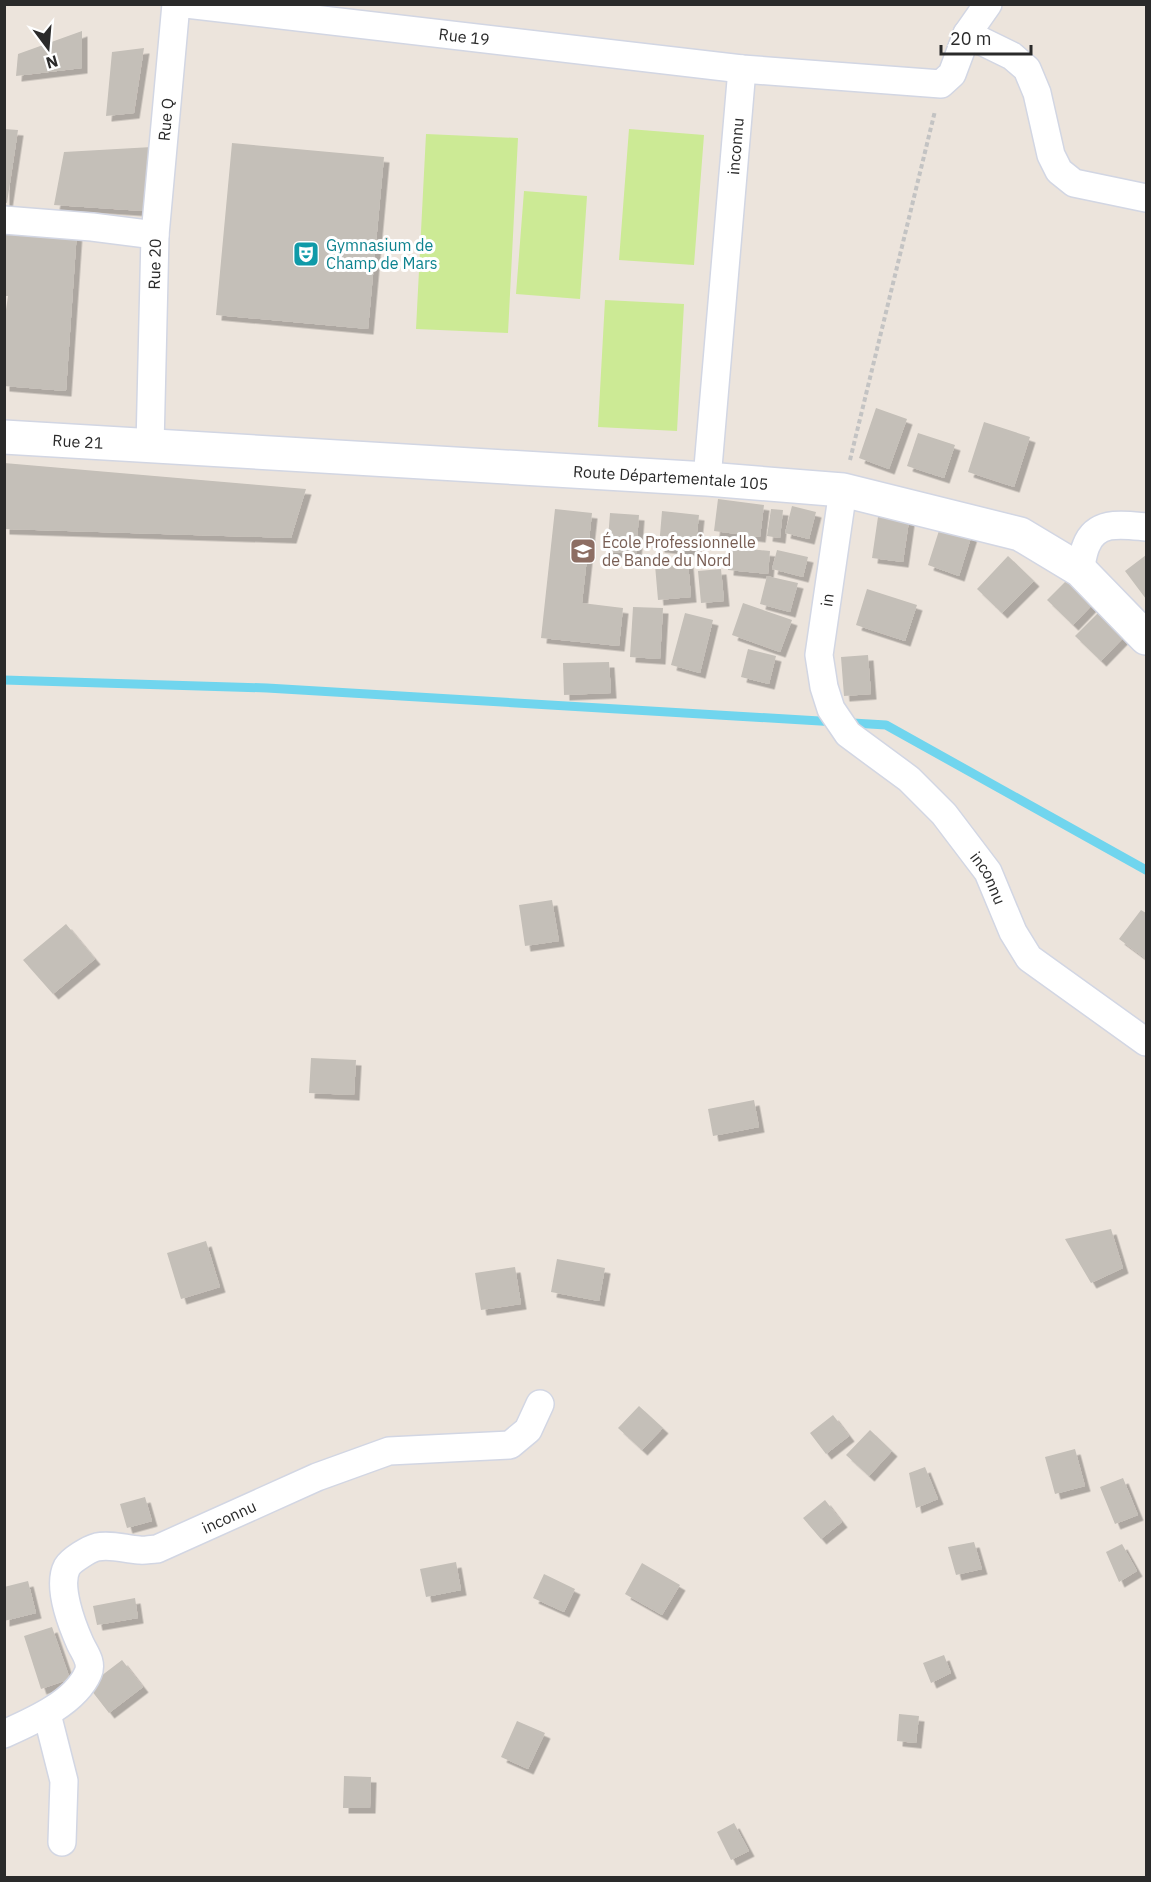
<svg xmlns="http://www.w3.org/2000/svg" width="1151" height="1882" font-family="'IBM Plex Sans',sans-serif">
	<defs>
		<filter id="shadow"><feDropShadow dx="5.5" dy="5.5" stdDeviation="0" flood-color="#0004"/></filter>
	</defs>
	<rect width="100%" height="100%" fill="#ece4dc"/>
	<path fill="#ccea95" d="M629,129L704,135L694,265L619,260Z
		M426,134L518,138L508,333L416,329Z
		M524,191L587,196L580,299L516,294Z
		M605,300L684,304L677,431L598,427Z"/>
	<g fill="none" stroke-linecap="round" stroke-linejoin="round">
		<path stroke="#70d5ee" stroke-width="9" d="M4,680L267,688L886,725L1146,870"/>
	</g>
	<path fill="#c4bfb8" filter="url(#shadow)" d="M82,31V68L16,76L18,54Z
		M144,48L134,113L106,116L112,52Z
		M4,129L18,130L7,203L4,202Z
		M232,143L384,157L368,329L216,315Z
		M152,147L143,211L54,205L64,152Z
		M4,223L77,231L66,391L4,386V324L8,296H4Z
		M876,408L907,419L889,469L859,458Z
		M984,422L1030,437L1014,487L968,472Z
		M918,433L955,445L944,478L907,466Z
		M4,463L306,489L291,538L4,529Z
		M718,499L764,505L760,537L714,531Z
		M792,506L816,512L809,539L785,533Z
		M555,509L592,513L582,603L623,608L619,646L541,638Z
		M771,509L783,510L780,538L767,536Z
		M879,510L910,514L903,562L872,558Z
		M662,511L699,515L695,551L659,547Z
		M610,513L639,515L636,554L607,552Z
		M944,515L975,525L959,576L928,565Z
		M730,547L770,551L768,574L728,570Z
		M777,550L808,557L803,577L772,569Z
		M1146,555V599L1125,571Z
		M1008,556L1034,581L1002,613L977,589Z
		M688,562L691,597L658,600L655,565Z
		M721,569L724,601L701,603L698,571Z
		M767,576L798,583L790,612L760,604Z
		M1070,577L1095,602L1073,625L1047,600Z
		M867,589L917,605L905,641L856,625Z
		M743,603L792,620L780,652L732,635Z
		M633,607L663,608L660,659L630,657Z
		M1102,609L1128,633L1101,661L1075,636Z
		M685,613L713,620L700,673L671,665Z
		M748,649L776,656L769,684L741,677Z
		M868,655L871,694L844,696L841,657Z
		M609,662L611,693L564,695L563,663Z
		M552,900L559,941L525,946L519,905Z
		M1141,910L1146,913V959L1119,939Z
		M66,924L95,959L53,994L23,960Z
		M311,1058L356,1060L354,1095L309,1093Z
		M754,1100L759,1127L713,1136L708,1109Z
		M1111,1229L1123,1268L1091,1283L1065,1239Z
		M206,1241L220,1287L181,1299L167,1253Z
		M557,1259L605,1268L599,1301L551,1292Z
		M515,1267L521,1304L481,1310L475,1273Z
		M639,1406L663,1428L642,1450L618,1428Z
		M833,1415L849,1436L826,1454L810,1433Z
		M870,1430L892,1451L869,1476L846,1455Z
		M1075,1449L1085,1486L1055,1494L1045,1457Z
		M925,1467L938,1499L916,1508L909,1473Z
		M1123,1478L1138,1515L1115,1524L1100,1487Z
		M145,1497L152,1521L127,1528L120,1504Z
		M825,1500L842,1522L821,1539L803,1518Z
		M974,1542L982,1569L956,1575L948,1547Z
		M1122,1544L1137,1571L1119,1582L1106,1552Z
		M456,1562L461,1590L426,1597L420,1569Z
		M642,1563L680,1585L662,1615L625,1594Z
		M544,1574L575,1589L564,1612L533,1598Z
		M28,1581L36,1613L4,1621V1587Z
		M135,1598L138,1618L97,1625L93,1606Z
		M52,1627L70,1679L41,1689L24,1636Z
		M944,1655L951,1673L931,1683L923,1663Z
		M122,1660L143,1687L109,1713L88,1686Z
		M899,1714L919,1716L916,1743L897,1741Z
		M517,1721L545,1733L528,1769L501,1757Z
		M344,1776L371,1777L370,1808H343Z
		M734,1823L749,1851L731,1860L717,1832Z"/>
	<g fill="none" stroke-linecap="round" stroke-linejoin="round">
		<defs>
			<g id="street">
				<path id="s1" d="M186,4L742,69L941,84L952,74L967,34L988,4"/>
				<path d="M967,34L1012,56L1027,69L1037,93L1051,155L1059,171L1074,183L1146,198"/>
				<path d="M4,220L92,227L155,235"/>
				<path id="s2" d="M150,446L155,235L176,4"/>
				<path id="s3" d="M707,479L742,69"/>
				<path id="s4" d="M843,490L819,655L824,687L831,709L848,734L909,779L944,814L988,872L1013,932L1029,958L1146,1042"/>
				<path d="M1080,570C1082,562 1083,553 1086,546C1096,519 1125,525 1146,527"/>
				<path d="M47,1714L64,1781L62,1842"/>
				<path id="s5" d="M4,1734C33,1721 75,1703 88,1673C93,1662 84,1652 80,1643C72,1625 57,1586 67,1567C71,1560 89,1549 97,1547C111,1544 125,1549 139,1550C144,1551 151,1549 157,1549L317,1477L389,1451L510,1445L528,1430L540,1404"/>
			</g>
			<g id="secondary">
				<path id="s6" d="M4,437L707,479L843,490L1020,534L1080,570L1146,638"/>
			</g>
		</defs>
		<use href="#street" stroke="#d2d6e3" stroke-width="30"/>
		<use href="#secondary" stroke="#d2d6e3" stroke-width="36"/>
		<path stroke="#c3c3c3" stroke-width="4" stroke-dasharray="4.5 3" stroke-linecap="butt" d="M850,460L935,111"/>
		<use href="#street" stroke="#fff" stroke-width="27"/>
		<use href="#secondary" stroke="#fff" stroke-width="33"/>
	</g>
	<defs>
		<symbol id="theatre-square" viewBox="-11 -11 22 22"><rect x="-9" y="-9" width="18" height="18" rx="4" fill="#0f9aa8" stroke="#fff"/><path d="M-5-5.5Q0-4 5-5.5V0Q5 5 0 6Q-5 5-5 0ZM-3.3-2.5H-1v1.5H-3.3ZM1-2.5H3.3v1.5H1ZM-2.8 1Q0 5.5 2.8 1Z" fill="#fff"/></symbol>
		<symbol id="school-square" viewBox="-11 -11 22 22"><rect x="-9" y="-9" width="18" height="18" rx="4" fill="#8d6e63" stroke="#fff"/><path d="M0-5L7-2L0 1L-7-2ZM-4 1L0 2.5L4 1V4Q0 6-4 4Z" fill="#fff"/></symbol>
	</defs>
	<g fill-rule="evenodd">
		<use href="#theatre-square" x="291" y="239" width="30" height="30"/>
		<use href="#school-square" x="568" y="536" width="30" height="30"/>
	</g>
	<g text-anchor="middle" stroke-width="6" stroke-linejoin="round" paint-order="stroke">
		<g font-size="16" fill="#2a2a2a" stroke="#fff">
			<text dy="6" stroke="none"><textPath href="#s1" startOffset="280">Rue 19</textPath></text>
			<text dy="6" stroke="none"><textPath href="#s2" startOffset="327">Rue Q</textPath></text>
			<text dy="6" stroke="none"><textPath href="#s3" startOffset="334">inconnu</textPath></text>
			<text dy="6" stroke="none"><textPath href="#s2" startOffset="182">Rue 20</textPath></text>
			<text dy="6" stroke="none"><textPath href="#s6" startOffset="74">Rue 21</textPath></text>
			<text dy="6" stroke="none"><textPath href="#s6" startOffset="668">Route Départementale 105</textPath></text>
			<text transform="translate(827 600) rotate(-82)" y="6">in</text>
			<text dy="6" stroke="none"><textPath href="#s4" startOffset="456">inconnu</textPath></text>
			<text dy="6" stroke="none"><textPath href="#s5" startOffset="393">inconnu</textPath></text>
		</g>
		<g font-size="16" fill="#0d838f" stroke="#fff" text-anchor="start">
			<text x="326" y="251">Gymnasium de<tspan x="326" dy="18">Champ de Mars</tspan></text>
		</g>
		<g font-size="16" fill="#785e54" stroke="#fff" text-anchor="start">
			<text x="602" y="548">École Professionnelle<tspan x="602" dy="18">de Bande du Nord</tspan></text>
		</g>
	</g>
	<rect width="1151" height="1882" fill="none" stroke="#2a2a2a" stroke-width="12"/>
	<g transform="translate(48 48) rotate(164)" stroke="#ffffff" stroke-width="4.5" paint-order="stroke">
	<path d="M0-4.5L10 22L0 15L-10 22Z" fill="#2a2a2a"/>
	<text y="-9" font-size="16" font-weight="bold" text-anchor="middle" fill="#2a2a2a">N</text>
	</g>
	<path d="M941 45v9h90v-9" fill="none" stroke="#2a2a2a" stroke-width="3"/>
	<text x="950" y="45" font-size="18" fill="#2a2a2a" stroke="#ffffff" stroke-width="4.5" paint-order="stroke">20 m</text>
</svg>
